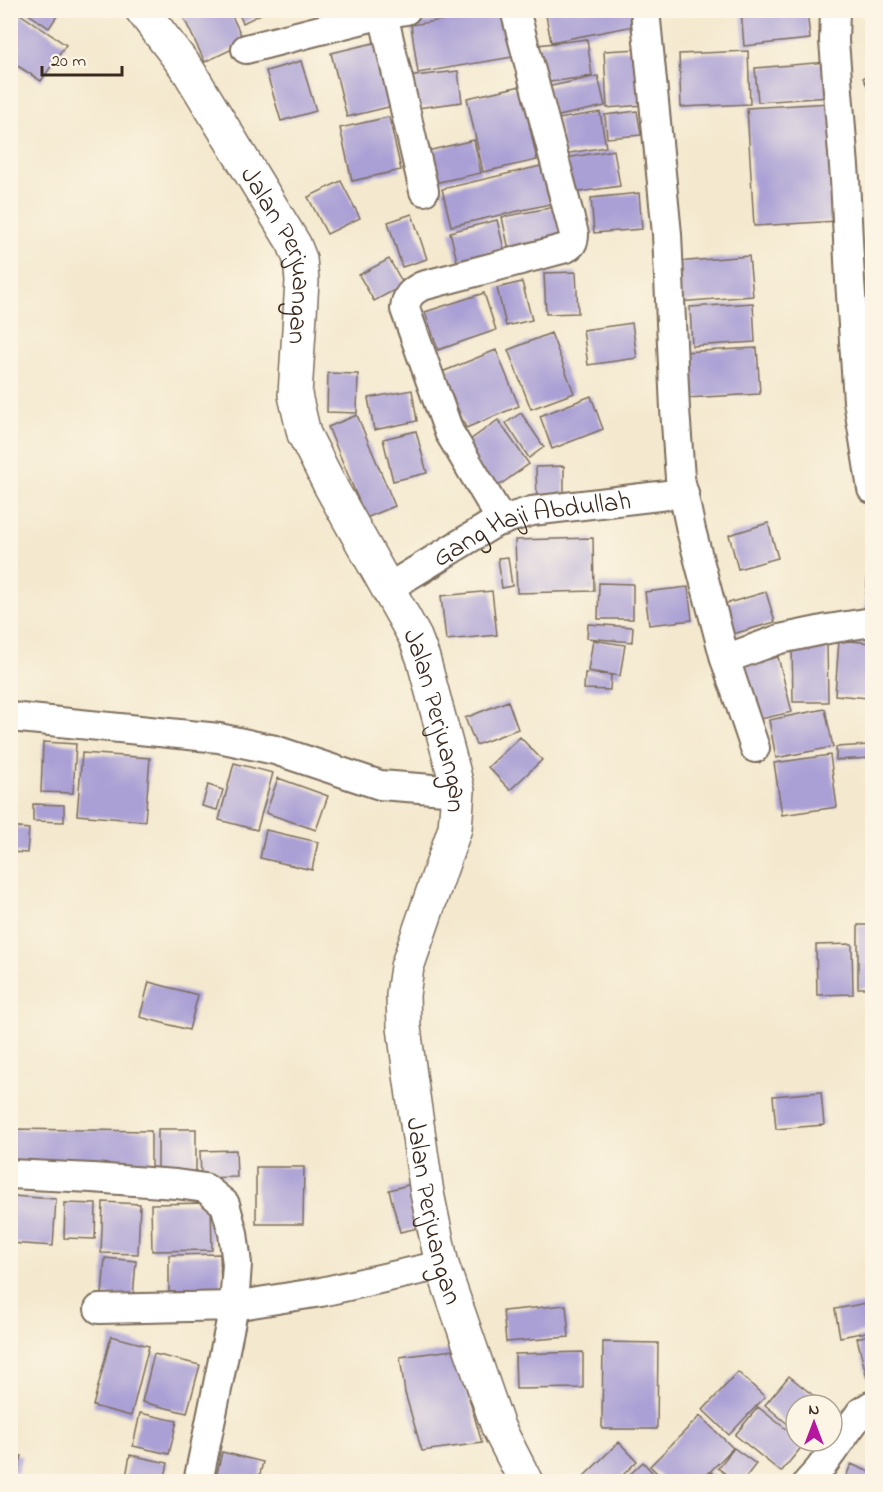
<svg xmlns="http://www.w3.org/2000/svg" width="883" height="1492" font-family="'Indie Flower',sans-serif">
	<rect width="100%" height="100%" fill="#fcf5e5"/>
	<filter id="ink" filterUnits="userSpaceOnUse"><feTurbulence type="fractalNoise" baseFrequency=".0167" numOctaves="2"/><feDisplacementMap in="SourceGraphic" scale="12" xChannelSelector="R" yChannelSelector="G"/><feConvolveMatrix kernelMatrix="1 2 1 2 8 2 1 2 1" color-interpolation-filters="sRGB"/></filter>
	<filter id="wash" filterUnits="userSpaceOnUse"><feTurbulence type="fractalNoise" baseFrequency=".008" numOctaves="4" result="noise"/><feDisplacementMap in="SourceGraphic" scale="24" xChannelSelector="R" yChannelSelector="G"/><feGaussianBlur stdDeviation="1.35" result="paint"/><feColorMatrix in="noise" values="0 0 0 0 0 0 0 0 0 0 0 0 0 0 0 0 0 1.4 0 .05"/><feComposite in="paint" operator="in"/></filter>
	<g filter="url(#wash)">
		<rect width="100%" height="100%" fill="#f4e9cf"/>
		<g id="blocks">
			<path fill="#aaa0d5" d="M10,10H14L66,45L41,81L10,61Z
				M23,10H61L49,28Z
				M180,10H229L245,43L205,62Z
				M237,10H269L243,23Z
				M503,10L519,56L418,73L411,25Z
				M545,10H636L639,25L551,42Z
				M741,10H807L810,39L744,46Z
				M587,39L592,76L543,83L538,45Z
				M378,42L393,106L347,117L331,53Z
				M640,49L643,105L607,108L604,51Z
				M748,51L750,104L681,107L679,54Z
				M301,61L316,111L281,121L266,71Z
				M827,62L830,97L758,102L755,68Z
				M458,71L462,102L410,109L406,77Z
				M872,73V94L863,78Z
				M598,76L605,106L554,117L547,87Z
				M521,86L537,160L483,172L467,98Z
				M830,103L837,221L754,226L747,108Z
				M637,111L641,135L607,138L605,115Z
				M600,112L606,147L564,154L558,119Z
				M389,117L401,170L352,181L340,128Z
				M474,140L481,173L434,183L427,151Z
				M614,150L620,186L572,193L566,158Z
				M541,166L550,204L451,226L442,189Z
				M341,181L360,218L327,234L308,197Z
				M639,193L642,229L594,233L591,198Z
				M555,207L561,239L509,250L502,217Z
				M412,214L427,259L402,267L388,222Z
				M497,220L504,249L457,261L450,232Z
				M749,256L753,296L679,302L676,262Z
				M389,259L404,285L374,301L359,275Z
				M576,272L578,313L546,314L544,273Z
				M522,282L532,320L506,326L497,288Z
				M484,293L496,330L438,350L425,312Z
				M753,303L755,342L692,346L690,307Z
				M632,323L637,358L588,365L583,330Z
				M551,333L574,393L531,409L508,350Z
				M757,348L760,394L685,398L682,352Z
				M496,350L519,406L466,428L442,372Z
				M328,373L358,374L357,413L327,412Z
				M412,390L417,421L374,430L368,398Z
				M591,396L603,429L552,449L540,416Z
				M521,413L544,447L529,458L506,423Z
				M357,415L395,506L366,518L328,427Z
				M498,420L529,464L494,489L463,445Z
				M416,431L427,473L393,481L383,439Z
				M564,466V505H537L536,467Z
				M768,523L778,558L738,569L729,535Z
				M593,538L594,591L517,593L515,540Z
				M508,557L512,586L502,588L498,558Z
				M442,558L449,570L425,585L418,573Z
				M868,568H872V611H865Z
				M599,583L633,584V619H598Z
				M688,587L692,620L649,625L645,592Z
				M492,591L497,635L446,640L441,596Z
				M766,592L775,622L726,636L718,606Z
				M588,624L633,627L632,642L587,638Z
				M593,640L625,645L620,676L588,671Z
				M839,640L872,643L868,698L835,695Z
				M827,643L828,702H793L792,644Z
				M778,657L792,712L752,721L739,666Z
				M585,673L611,675L610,690L584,689Z
				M508,701L518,729L476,745L465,718Z
				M825,709L833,747L776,758L769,720Z
				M520,737L542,760L510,790L488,767Z
				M43,742L76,744L73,793L41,792Z
				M870,745L871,758L836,760V747Z
				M82,753L150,758L145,821L77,815Z
				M830,755L837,807L782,815L774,763Z
				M234,763L273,773L257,830L219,820Z
				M278,778L328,796L316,830L266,813Z
				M208,785L223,790L217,810L202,806Z
				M33,804L64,805V822L33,821Z
				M10,827L29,829L27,853L10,852Z
				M266,830L318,842L312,870L260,858Z
				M858,925H872V988H858Z
				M852,944L853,994L817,995L816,945Z
				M149,982L198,995L189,1030L140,1017Z
				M821,1092L824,1125L776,1129L773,1096Z
				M10,1129L151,1131V1168L10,1166Z
				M158,1129H196V1171H158Z
				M236,1150L237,1177L201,1178L200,1151Z
				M256,1167H304L303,1224H256Z
				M412,1184L423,1227L400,1232L389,1190Z
				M12,1196L56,1199L53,1246L10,1243Z
				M103,1202L140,1204L138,1254L101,1253Z
				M65,1203L96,1204L95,1239L64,1238Z
				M211,1203L212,1250L152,1251L151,1204Z
				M220,1254L221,1292H169V1255Z
				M105,1258L136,1261L133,1298L102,1295Z
				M872,1302V1331L840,1337L835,1309Z
				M566,1305L569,1337L506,1342L503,1311Z
				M872,1334V1377L867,1378L857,1338Z
				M111,1336L149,1346L131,1416L93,1406Z
				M603,1342L658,1343L657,1429H602Z
				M460,1349L465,1384L482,1443L422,1451L405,1393L400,1357Z
				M583,1352V1388L516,1389L515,1354Z
				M154,1354L200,1365L187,1413L142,1402Z
				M738,1372L765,1397L729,1435L703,1410Z
				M789,1376L825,1405H796V1431L765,1405Z
				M758,1407L796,1437V1441H801L804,1444L781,1472L735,1435Z
				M140,1413L177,1421L169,1454L133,1446Z
				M700,1416L733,1448L700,1482H666L650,1466Z
				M619,1442L637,1461L616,1482H590L584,1476Z
				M734,1448L756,1464L742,1482H736L718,1468Z
				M10,1452L22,1456L17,1473L10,1471Z
				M222,1452L263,1462L258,1482H215Z
				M130,1455L168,1463L164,1482H125Z
				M643,1462L661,1482H622Z
				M851,1464L872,1473V1482H844Z
				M712,1472L722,1482H703Z"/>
		</g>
	</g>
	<g filter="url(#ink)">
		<use href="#blocks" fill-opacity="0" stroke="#7c6d5c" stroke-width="1.5"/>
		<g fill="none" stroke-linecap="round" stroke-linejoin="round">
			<defs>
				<g id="street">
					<path d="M645,10L667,234L675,409L680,478L691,530L725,659L780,639L828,629L872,622"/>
					<path d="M835,10L834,41L845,179L850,280L858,401L872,489"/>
					<path d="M383,14L424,191"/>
					<path d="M246,49L383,14L406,10"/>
					<path d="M502,521L449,432L405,309C406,296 412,291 422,286L566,248C573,245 574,241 574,234L515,10"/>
					<path id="s1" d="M388,588L496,522L532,511L684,493"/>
					<path d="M725,659L755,748"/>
					<path d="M10,717L219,738L275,750L380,785L458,791"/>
					<path d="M10,1174L92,1178L176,1184L205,1188L225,1204L233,1233L237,1264L234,1306L321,1292L442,1265"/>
					<path d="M99,1309L234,1306L198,1482"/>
					<path d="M808,1482L819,1470L861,1412L872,1405"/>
				</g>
				<g id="secondary">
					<path id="s2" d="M142,10L188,70L294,244L300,259L302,281L295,395L304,434L332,489L415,637L423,658L453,770L458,791L455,828L407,967L403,995L404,1027L410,1075L427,1193L442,1265L498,1427L526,1482"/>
				</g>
			</defs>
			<use href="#street" stroke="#7c6d5c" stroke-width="32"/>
			<use href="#secondary" stroke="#7c6d5c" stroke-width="36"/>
			<use href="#street" stroke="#fff" stroke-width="28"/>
			<use href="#secondary" stroke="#fff" stroke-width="33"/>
		</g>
	</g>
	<g text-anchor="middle" stroke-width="4.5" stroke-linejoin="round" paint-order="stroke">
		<g font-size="27" fill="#3b2a1e" stroke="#fcf5e5">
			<text dy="9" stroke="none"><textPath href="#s2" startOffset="286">Jalan Perjuangan</textPath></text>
			<text dy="9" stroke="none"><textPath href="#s1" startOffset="159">Gang Haji Abdullah</textPath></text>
			<text dy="9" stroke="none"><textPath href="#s2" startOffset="790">Jalan Perjuangan</textPath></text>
			<text dy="9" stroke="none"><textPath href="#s2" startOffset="1294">Jalan Perjuangan</textPath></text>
		</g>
	</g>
	<rect width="883" height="1492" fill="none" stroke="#fcf5e5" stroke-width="36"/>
	<g transform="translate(814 1423)"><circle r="28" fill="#fcf5e5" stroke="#afa495" stroke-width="1.5"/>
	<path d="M0-4.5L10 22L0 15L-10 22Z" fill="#b5179e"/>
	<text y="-9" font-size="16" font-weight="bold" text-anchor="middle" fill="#3b2a1e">N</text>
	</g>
	<path d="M42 66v9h80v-9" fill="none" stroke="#3b2a1e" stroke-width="3"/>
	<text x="51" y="66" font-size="18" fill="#3b2a1e" stroke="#fcf5e5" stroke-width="4.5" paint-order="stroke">20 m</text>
</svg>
